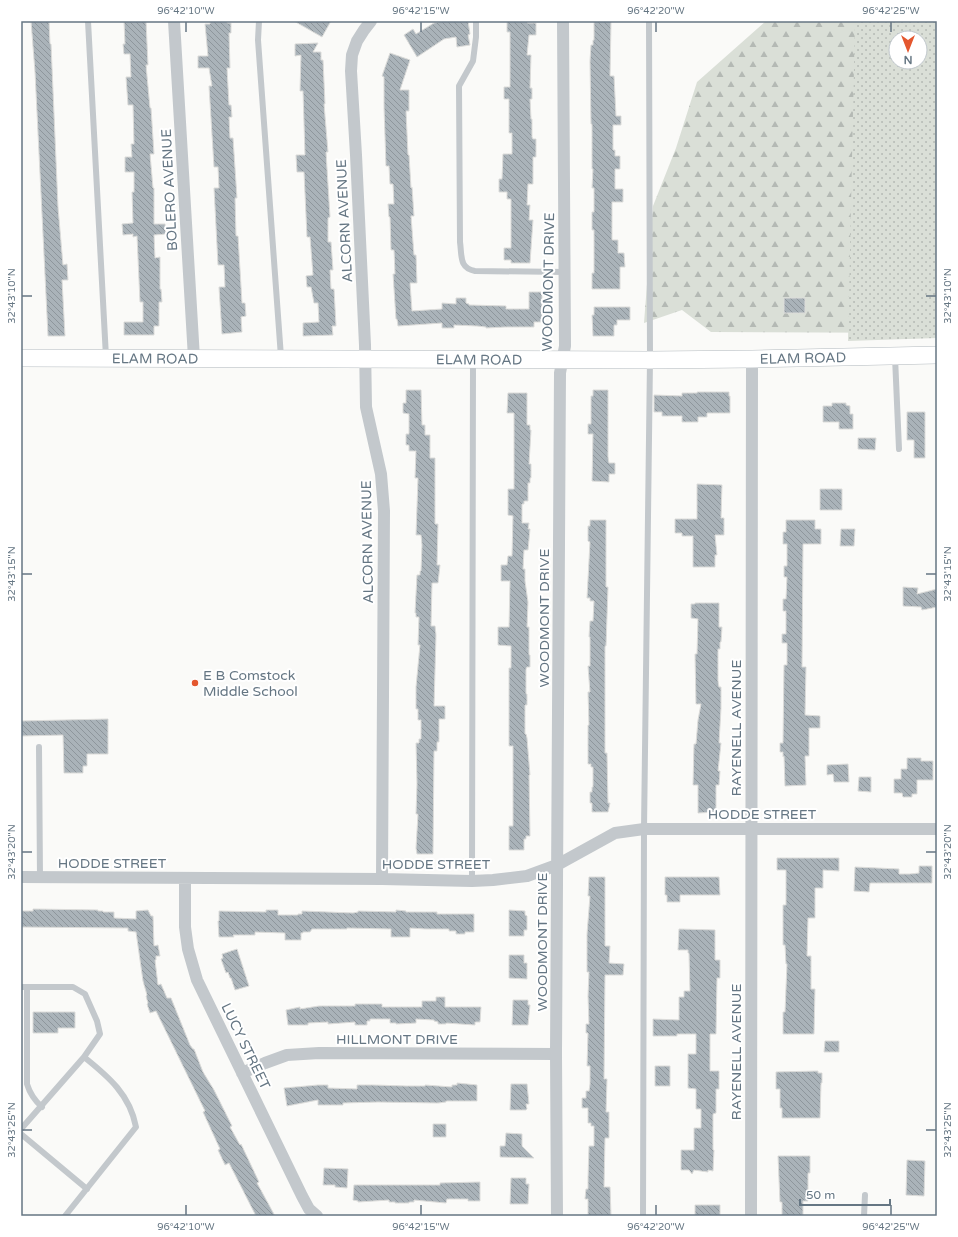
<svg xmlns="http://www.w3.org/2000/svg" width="958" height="1237" font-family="'Varela Round',sans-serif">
	<defs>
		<pattern id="forest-firs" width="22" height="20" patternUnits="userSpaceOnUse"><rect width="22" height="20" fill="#dadfd7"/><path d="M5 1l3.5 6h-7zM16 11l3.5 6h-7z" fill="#b4b9b4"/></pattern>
		<pattern id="park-dots" width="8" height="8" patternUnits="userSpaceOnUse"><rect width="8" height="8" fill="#dadfd7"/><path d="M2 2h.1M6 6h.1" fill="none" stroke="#b4b9b4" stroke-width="1.8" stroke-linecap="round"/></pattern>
		<pattern id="building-back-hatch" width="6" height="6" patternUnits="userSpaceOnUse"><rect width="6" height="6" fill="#aab3b9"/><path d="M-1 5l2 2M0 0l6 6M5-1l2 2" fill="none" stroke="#8e969c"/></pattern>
	</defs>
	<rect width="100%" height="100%" fill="#fafaf8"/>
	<path fill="url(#forest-firs)" fill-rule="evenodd" d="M766,21H937V333L711,332L682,310L644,323L653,206L676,148L697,82ZM896,38H920V62H896Z"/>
	<path fill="url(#park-dots)" fill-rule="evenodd" d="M855,21H937V338L848,341ZM896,38H920V62H896Z"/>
	<path fill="url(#building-back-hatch)" stroke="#dcdcda" d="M31,21H49L50,44H51L58,207L63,265L67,264L68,280H62L65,336H48L35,72Z
		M124,21H146L148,65H146L150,108H151L154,154H150L153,188H154V224H165L166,234L154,235L155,258L160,257V289H161L162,302H159V326H154V335H124V322H143V302H140L137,236L133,237V234L123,235L122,224L133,223L132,192H134V172H125V157H132L131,144H134L133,105H128L126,77H131L130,54H124L123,44H125Z
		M210,21H227V23H231V33H229L230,68H227L229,105H231L232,117H229L230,138H233L237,198H235L236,236H238L242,303H245L246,316L241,317L242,332L222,334L219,287H225L224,265H218L214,188H219L218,167H214L209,86H212L209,68H198V56H208L205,24H210Z
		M294,21H331L322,37Z
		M443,21H468L470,34L468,35L470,45L457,47L456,37L444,39L417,57L404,35L413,29L416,34L434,23Z
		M507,21H528L527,23H536V35H529L527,55H531L530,88H532V99H530L531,119H532V137L533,139H536V157H533V184H528L527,205H530L529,220H533L530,263H511V260H504V248H511V199H507V192H499V179H502L503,154H512V133H509V99H504V87H510V32H507Z
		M594,21H611L610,76H614L616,116H621V125H613V150H615V156H620V169H615V189H623V202H612V240H618V253H624L625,267H620V289H592V273H594V230H592V212H594V188H592L593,169H592V124H591L590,61L591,45H593V40H594Z
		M318,43L313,52H321V60H323L325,104H324L328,152H326L330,217L328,218V242H331L333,270H330L331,289H334L336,326H332L333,335L303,336V323L319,322L318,303H314L311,287H307L306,276L313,275L310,237H307L304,172H297L296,155H305L303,91H300L301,55L295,56V44Z
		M390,53L410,60L400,90H409V111H406L408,155H409L411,188L412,187L414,216H411L414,255H416L417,283H410L412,311L442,309V303L456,304V298H466V303L469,304V305L506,306V309H529V292H542V322H534V327H505L486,328V327L477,326L454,325V328H442V323L398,326L397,319H396L393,274H395L394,250H391L390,217H389L388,204H394L393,184H390L389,166H386L384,107V77L382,76Z
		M784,298H805V313H784Z
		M594,307H630V320H617V325H614V336H593L592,315H594Z
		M406,390H421L422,425H425V435H430V458H435V524H438L437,565H440L438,583H432L431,626H435L436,635L434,706H445V719H439V742H437V751H434L433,854H417L416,848L418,814H416L417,784L416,743H419V739H421V720H418V709H416V687L420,645H418L419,617H416V613H415L417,575H420V571H421L422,545L421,535H416L418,478H415L416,451H409V445H406V434H409V414L403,413V403H406Z
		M593,390H608V457L609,463H615V474H609V482L592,481L593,434H588V424H591V396H593Z
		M697,392H729V396H730V413H707V417H698V422H682V416H662V412H654V395L682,396V393H697Z
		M508,393H527V425H530V430H531L529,464H531V478H530V483H528V501H524V504H522V523H529L528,529H530L528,550H524L523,569H525V581L528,602L527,627H529V655H530V667H527L526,669V694H527V705H525V734H526L527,738L530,775H529L530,836H526V839H524V850H509V826H513V746H509V668H511V646L498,645V627H509L510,581H501V565H507L508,556H512L513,516L508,515V489H514V413H507Z
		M832,403H846V405L850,406V414H853V429H839V422H823V406H832Z
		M907,412H925V458H914V440H907Z
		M858,438H876L875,450L858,449Z
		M697,484L722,485L721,518H724V535H715L717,555H715V567H693V536H682V533H675V519H697Z
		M820,489H842V510H820Z
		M590,520H606V587H608L606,646H605V753H607L608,803H610L608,812H592V803H590V792H592V787H593V767H591V764H588V725H589L588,692H590L588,666H590V637H589L590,621H593L594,601H590V598H587L590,542L588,541V526H590Z
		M786,520H815V529H821V544H803L802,667H806L805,715L820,716V728H809V756H805L806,785L785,786L784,756L783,757V752H780V743H783L784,665H787V643H782V634H786V611H783V599H786L787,577H784V566H787V544H783V532H786Z
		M841,529H855L854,546H840Z
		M903,587L918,588L917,594L937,589V607L922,610L921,607L903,606Z
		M695,603H719V627H722L721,642H720V649H718V681L719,687H721V708L719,743H721L718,771H720L719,785H716V812L698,813V785H693L694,744H696L698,720L701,704H696L695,654H697L698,619L691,618V604H695Z
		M108,719V754H87V766H83V773H64L63,735L21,736V721Z
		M907,758H921V761H933V780H917V794H912V797H903L902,793H894V779H901V769H907Z
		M848,764L849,782H834L833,774L827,775V765Z
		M859,777H871V792L858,791Z
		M777,858H839V871L823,870V888H815V918H808L807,956H811V989H815L814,1034H783V1012H785L787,964H786L785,945H783V905H786V870H777Z
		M919,866H932V883H870L869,892L854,891L855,867L899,869V874H910L919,873Z
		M589,877H605V946H610L609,963L624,964L623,975H605L604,1079H607L606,1112H609V1138H605L604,1187H610L611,1216H588V1199H585L586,1189H588V1178L589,1146H594V1126H591V1123H588V1108H582V1098H586V1091H589L590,1084V1066H587L588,1033H586V1024H589L588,996L589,972H587V934L590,896H588Z
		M665,877H719L720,895H680V902H667V895H665Z
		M33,909L98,910V911H103V912H114V918L136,919V911L148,910L151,916H153L154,946L158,945L160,956H156V960H155L158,985L161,984L167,998H171L190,1045L193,1049H194L203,1072L214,1090L232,1126L230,1127L240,1145L241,1144L259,1182L257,1183L275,1216H256L229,1163L225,1165L218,1150L220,1149L203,1112L205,1111L156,1011L150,1013L147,1004L148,1003L146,996L147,995L143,981L136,932L128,931V928L21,927L22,911H33Z
		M266,910H278V915H298V914H302V911L353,913L358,912V911L396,912V910L406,911V912H437V914H474V932H465V934H456V931H449V929H426L410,928V937H391V929L347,928V929H312L310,932H303V933H301V940H285V933L255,932V935H233L234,937H219L218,921H219V911L266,912Z
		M509,910L525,911V915L527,916V930H524V936H509Z
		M679,929L715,930V960H720V978H717L716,1034H710V1071H719V1089H716V1113L713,1114V1150H714L713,1171L708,1170V1172L694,1170L692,1174L689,1170H681V1150H694V1128H701V1109H696V1089L688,1088V1054H696V1034H677V1036H653V1019L679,1020V997H684V991H690L689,953H688V950H678Z
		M237,949L249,986L235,990L231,978H230L228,972L226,973L221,959L223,958L222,954Z
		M509,955H524V963H527V979L509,978Z
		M436,997H445V1007H481L480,1022H475V1025L446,1023V1024H438V1022L434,1021V1020L416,1019V1023L396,1024V1023H390V1019H370V1021H367V1025H355V1022L328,1024V1022L308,1023V1025H288L286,1010L300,1007V1009L319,1006H355V1004H382V1007H422V1001H436Z
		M513,1000H528V1005H530L528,1025H512Z
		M33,1012H75V1028H58V1033H33Z
		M825,1041H839V1052H824Z
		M655,1066H670V1086H655Z
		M818,1071V1073H822V1083H821L820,1118H782V1108H780V1089H776V1072Z
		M457,1083L477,1085V1101H446V1102L438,1103L378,1102L343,1103V1105H318V1100L287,1106L284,1088L318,1085H328V1088L357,1089V1085H373L406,1086H425V1085L452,1087V1085H457Z
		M511,1084H527L529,1104H526L527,1109L526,1110H510Z
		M433,1124H446V1137H433Z
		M506,1133L522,1134V1146L534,1158L500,1157V1146H505Z
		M778,1156H810V1173H808V1201H803V1216H782V1202H780Z
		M907,1160L925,1161L924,1196L906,1195Z
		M324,1168L348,1169L347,1188L335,1187V1185H323Z
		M511,1178H526V1184H529L528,1204H510Z
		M480,1182V1201H468V1199H447L446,1203L414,1200V1202H409V1203H395V1202H389V1200L358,1202V1201L353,1200L354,1185H440V1183Z
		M695,1205H720V1216H695Z"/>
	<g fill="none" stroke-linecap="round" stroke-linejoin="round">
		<defs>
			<g id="secondary">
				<path id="s1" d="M21,358L650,360L752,359L937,355"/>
			</g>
		</defs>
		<use href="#secondary" stroke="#b3babf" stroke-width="18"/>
		<path stroke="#c3c8cc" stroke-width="6" d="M88,21L106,357
			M259,21L258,40L281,357
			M476,21V37L473,61L459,86L460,242C462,256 459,268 475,271L565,272
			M895,357L899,449
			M39,747L40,877
			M472,881L473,360
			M21,987H73L85,994L97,1021L100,1034L84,1057L21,1129
			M27,987V1084C30,1094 34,1100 42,1107
			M21,1134L87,1189
			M65,1216L136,1127C130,1095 109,1077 84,1057
			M643,1216L644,829L650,360L649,21
			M864,1216L865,1195"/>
		<path stroke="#c3c8cc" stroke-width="12" d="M174,21L194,358
			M371,21L364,30L357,41L352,55L351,71L356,155L365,345L366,407L381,474L384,511L382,879
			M21,877L382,879L472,881L493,880L527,876L557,865L615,833L644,829H937
			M185,878V927L188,949L197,980L302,1196L309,1209L317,1216
			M242,1073L265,1063L287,1055L319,1053L556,1054
			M557,1216L556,1054L560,373L565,346L563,21
			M751,1216L752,359"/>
		<use href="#secondary" stroke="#fff" stroke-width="17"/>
	</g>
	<path fill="none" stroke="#657683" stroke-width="1.5" d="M186,22V32M421,22V32M656,22V32M891,22V32M22,296H32M926,296H936M22,574H32M926,574H936M22,852H32M926,852H936M22,1130H32M926,1130H936M186,1205V1215M421,1205V1215M656,1205V1215M891,1205V1215"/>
	<circle fill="#e4572e" stroke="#fff" stroke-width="1.5" cx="195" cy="683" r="4"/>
	<g text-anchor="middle" stroke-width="4" stroke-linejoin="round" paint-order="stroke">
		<g font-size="14" fill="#657683" stroke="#fff">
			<text transform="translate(169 190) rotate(-93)" y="5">BOLERO AVENUE</text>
			<text transform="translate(344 221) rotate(-93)" y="5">ALCORN AVENUE</text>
			<text transform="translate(548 282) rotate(-89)" y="5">WOODMONT DRIVE</text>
			<text dy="5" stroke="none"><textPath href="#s1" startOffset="134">ELAM ROAD</textPath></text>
			<text dy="5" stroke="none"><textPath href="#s1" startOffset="782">ELAM ROAD</textPath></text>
			<text dy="5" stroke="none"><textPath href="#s1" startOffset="458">ELAM ROAD</textPath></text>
			<text transform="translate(367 542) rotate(-91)" y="5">ALCORN AVENUE</text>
			<text transform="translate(544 618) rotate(-90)" y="5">WOODMONT DRIVE</text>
			<text transform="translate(736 728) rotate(-90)" y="5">RAYENELL AVENUE</text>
			<text x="762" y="819">HODDE STREET</text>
			<text x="112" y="868">HODDE STREET</text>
			<text x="436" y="869">HODDE STREET</text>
			<text transform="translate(542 942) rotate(-90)" y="5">WOODMONT DRIVE</text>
			<text x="397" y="1044">HILLMONT DRIVE</text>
			<text transform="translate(246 1046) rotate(64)" y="5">LUCY STREET</text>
			<text transform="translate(736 1052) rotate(-90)" y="5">RAYENELL AVENUE</text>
		</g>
		<g font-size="14" fill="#657683" stroke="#fff" text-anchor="start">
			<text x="203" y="680">E B Comstock<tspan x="203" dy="16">Middle School</tspan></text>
		</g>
	</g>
	<rect width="958" height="1237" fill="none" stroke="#ffffff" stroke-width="44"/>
	<g transform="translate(908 50) rotate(180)"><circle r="19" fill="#ffffff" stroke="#c1c8cd"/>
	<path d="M0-3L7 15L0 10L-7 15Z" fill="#e4572e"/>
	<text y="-6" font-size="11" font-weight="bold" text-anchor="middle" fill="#657683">N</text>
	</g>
	<path d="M800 1199v6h90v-6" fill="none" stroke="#657683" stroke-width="2"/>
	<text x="806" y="1199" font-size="12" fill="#657683" stroke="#ffffff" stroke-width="3" paint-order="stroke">50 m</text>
	<rect x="22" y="22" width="914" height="1193" fill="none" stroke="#657683" stroke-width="1.5"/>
	<g font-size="10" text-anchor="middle" fill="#657683">
		<text x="186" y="14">96°42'10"W</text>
		<text x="421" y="14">96°42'15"W</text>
		<text x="656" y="14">96°42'20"W</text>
		<text x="891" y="14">96°42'25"W</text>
		<text transform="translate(947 296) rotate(-90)" y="4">32°43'10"N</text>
		<text transform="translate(11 296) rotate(-90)" y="4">32°43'10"N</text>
		<text transform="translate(947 574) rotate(-90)" y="4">32°43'15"N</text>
		<text transform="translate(11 574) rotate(-90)" y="4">32°43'15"N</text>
		<text transform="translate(947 852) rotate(-90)" y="4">32°43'20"N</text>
		<text transform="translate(11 852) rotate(-90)" y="4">32°43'20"N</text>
		<text transform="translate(947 1130) rotate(-90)" y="4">32°43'25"N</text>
		<text transform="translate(11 1130) rotate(-90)" y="4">32°43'25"N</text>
		<text x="186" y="1230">96°42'10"W</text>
		<text x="421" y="1230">96°42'15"W</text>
		<text x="656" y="1230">96°42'20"W</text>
		<text x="891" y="1230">96°42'25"W</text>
	</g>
</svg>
